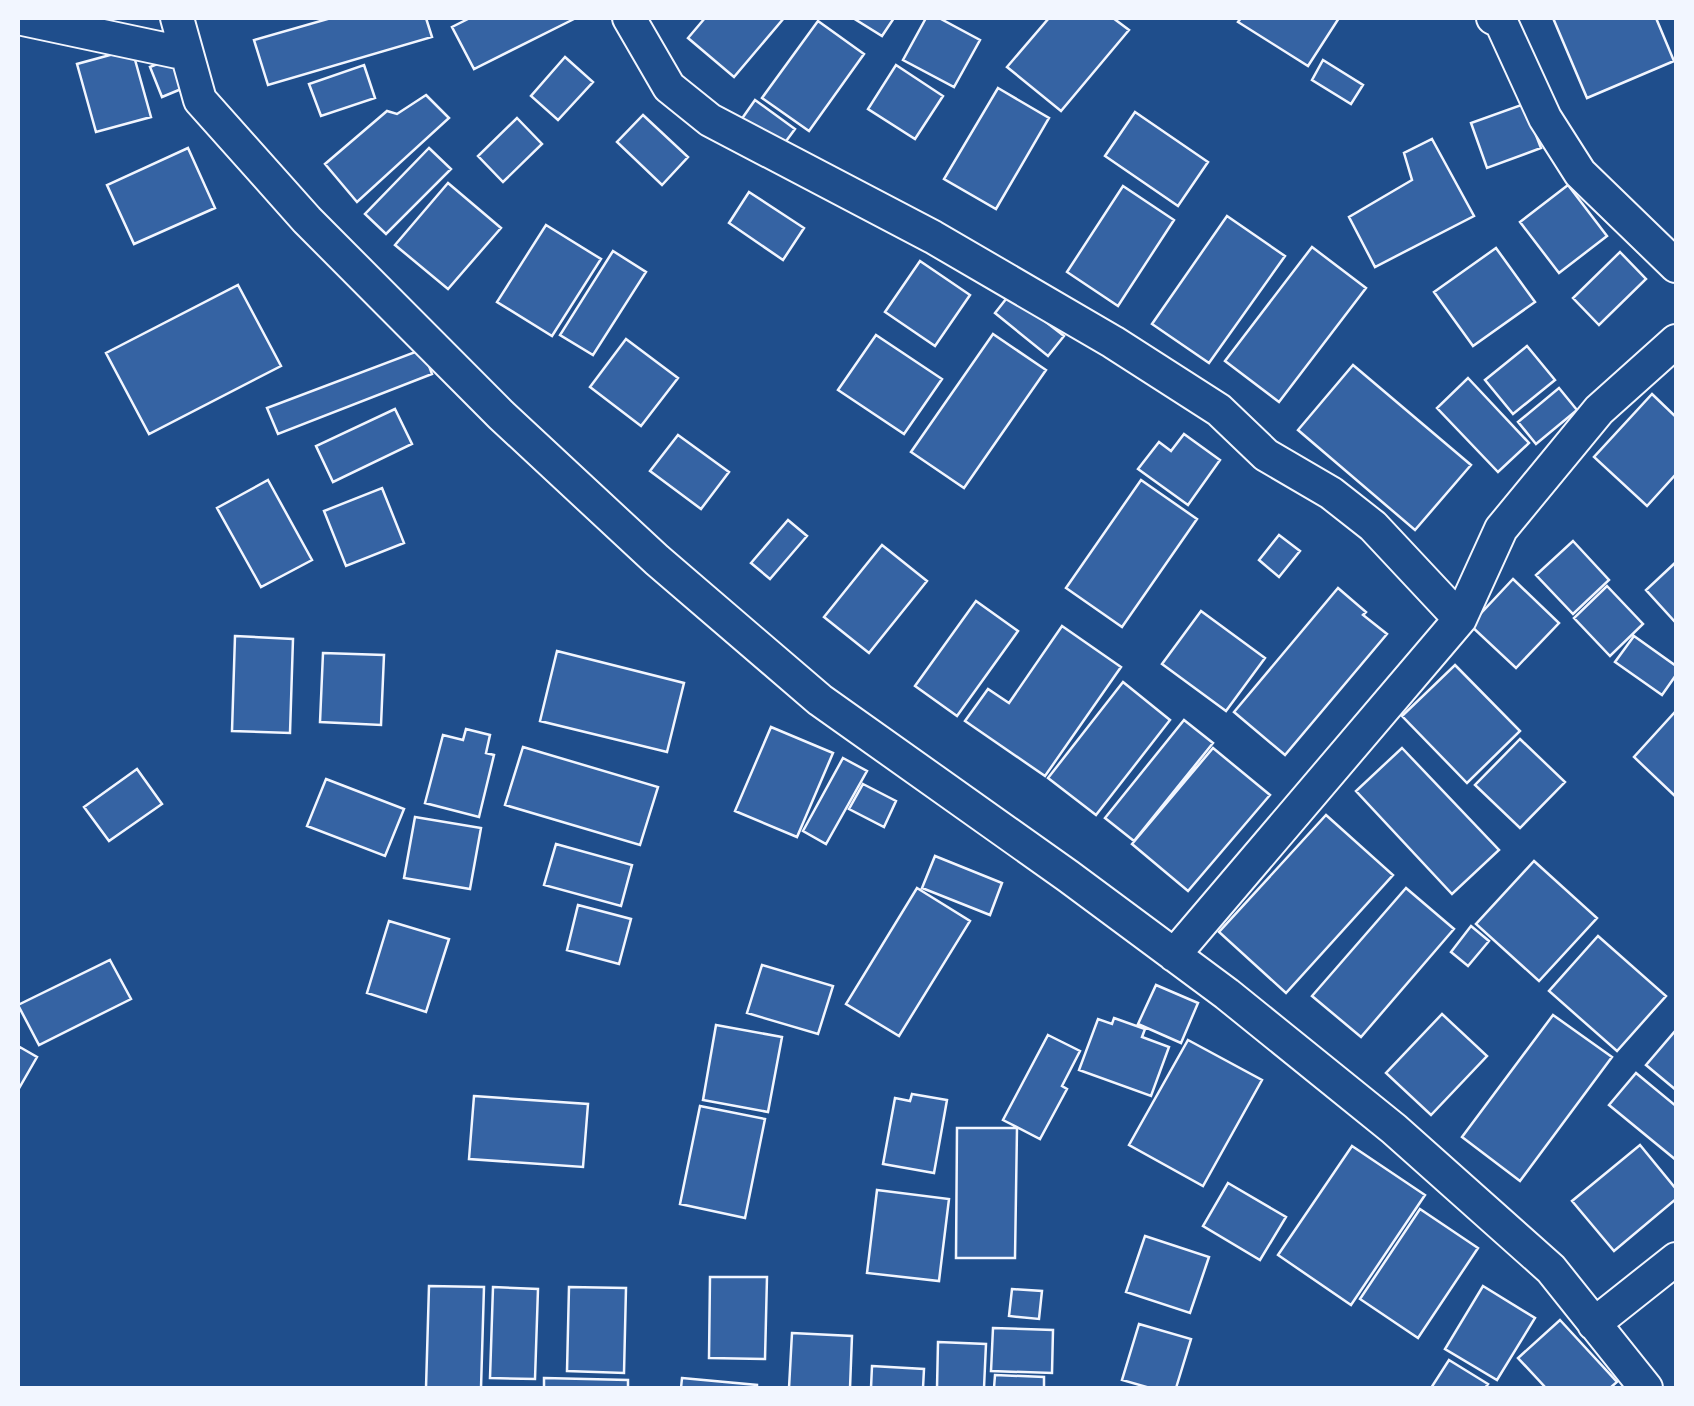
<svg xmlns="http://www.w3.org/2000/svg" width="1694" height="1406" font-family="Bitter,serif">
	<rect width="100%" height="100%" fill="#1f4e8c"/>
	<path fill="#3563a3" stroke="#f2f6ff" stroke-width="2.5" d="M331,18H426L432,37L268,85L254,40Z
		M470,18H576L474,69L452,27Z
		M705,18H784L734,77L688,38Z
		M853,18H894L882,36Z
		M926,18H939L980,40L954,87L903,60Z
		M1049,18H1113L1129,30L1061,111L1007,67Z
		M1241,18H1339L1308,66L1238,22Z
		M1553,18H1656L1674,61L1587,98Z
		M818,21L864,54L809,131L762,98Z
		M132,49L151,117L96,132L77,64Z
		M174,57L186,87L162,97L150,67Z
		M565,57L593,82L558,120L531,96Z
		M1323,60L1363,85L1351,104L1312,80Z
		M364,65L375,98L321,116L309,84Z
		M896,65L943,96L915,139L868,109Z
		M998,88L1049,118L996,209L944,179Z
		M426,95L449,118L357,202L325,164L387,111L397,114Z
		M755,100L795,129L781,148L741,120Z
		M1524,104L1541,148L1487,168L1471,123Z
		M1135,112L1208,162L1178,206L1105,156Z
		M643,115L688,157L662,185L617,142Z
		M517,118L542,144L503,182L478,156Z
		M1432,139L1474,216L1375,267L1349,217L1412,180L1404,153Z
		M188,148L215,208L134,244L107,185Z
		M429,148L451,169L386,234L365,214Z
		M448,183L501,228L448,289L395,245Z
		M1568,185L1607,236L1559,273L1520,222Z
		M1123,186L1174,220L1118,306L1067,272Z
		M749,192L804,228L783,260L729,223Z
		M1227,216L1285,256L1209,363L1152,324Z
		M546,225L601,259L552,336L497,302Z
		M1312,247L1366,288L1279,402L1225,361Z
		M1496,248L1535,302L1473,346L1434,292Z
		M613,251L646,272L593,355L560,335Z
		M1620,252L1646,279L1599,325L1573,298Z
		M920,261L970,295L935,346L885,312Z
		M238,285L281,366L149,434L106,353Z
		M1010,294L1064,336L1048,356L995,313Z
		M993,334L1046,370L964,488L911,452Z
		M876,335L942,379L904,434L838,390Z
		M626,339L678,378L641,426L590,387Z
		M1527,346L1555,380L1513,414L1485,380Z
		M423,349L432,374L278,434L267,408Z
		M1353,365L1471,465L1415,530L1298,430Z
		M1468,378L1529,443L1498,472L1437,408Z
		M1559,388L1577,410L1536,444L1518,422Z
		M1652,394L1676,417V474L1647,506L1594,457Z
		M395,409L412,444L333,482L316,446Z
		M1184,434L1220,460L1188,505L1138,469L1159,442L1171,451Z
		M678,435L729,472L701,509L650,471Z
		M268,480L312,560L261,587L217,508Z
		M1141,480L1197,519L1122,627L1066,588Z
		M382,488L404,543L346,566L324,511Z
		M788,520L807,536L770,579L751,563Z
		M1279,535L1300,551L1279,577L1259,560Z
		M1573,541L1609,580L1573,614L1536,575Z
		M882,545L927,581L869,653L824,617Z
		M1676,562V623L1646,590Z
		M1513,579L1559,623L1516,668L1470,625Z
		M1607,586L1643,624L1610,656L1574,618Z
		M1338,588L1366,612L1363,615L1387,634L1285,755L1234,712Z
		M976,601L1018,631L957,716L915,686Z
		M1201,611L1265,658L1226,711L1162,664Z
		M1062,626L1121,667L1045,776L965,721L988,689L1009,703Z
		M235,636L293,639L290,733L232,731Z
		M1634,636L1676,666V675L1662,695L1615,662Z
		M557,651L684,683L667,752L540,721Z
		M323,653L384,655L381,725L320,722Z
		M1455,665L1520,731L1467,783L1402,716Z
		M1123,682L1170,720L1096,815L1048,778Z
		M1674,713L1676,715V797L1634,757Z
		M1184,720L1213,743L1134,841L1105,818Z
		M771,727L833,753L797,837L735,811Z
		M466,729L490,735L486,753L494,755L479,817L425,803L443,735L463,740Z
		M1520,739L1565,782L1520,828L1475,785Z
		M523,747L658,787L640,845L505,805Z
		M1213,748L1270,795L1188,891L1132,844Z
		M1402,748L1499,850L1452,894L1356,791Z
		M843,758L867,771L826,844L803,831Z
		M137,769L162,804L109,841L84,807Z
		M326,779L404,809L385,856L307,826Z
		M863,784L896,801L884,827L849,809Z
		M1326,815L1393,875L1286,993L1219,932Z
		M415,817L481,828L470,889L404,878Z
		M556,844L632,865L621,906L544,885Z
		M935,856L1002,883L990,915L922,888Z
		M1534,861L1597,918L1539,981L1476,924Z
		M917,888L970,921L899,1036L846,1004Z
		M1406,888L1454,929L1361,1037L1312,996Z
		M578,905L631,919L619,964L567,950Z
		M389,921L449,939L426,1012L367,993Z
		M1471,926L1489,941L1468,966L1451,952Z
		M1598,936L1666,996L1617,1051L1549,991Z
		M110,960L131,999L39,1045L18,1005Z
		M762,965L833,986L818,1034L747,1013Z
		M1156,985L1198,1003L1181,1043L1138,1024Z
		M1442,1014L1487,1056L1431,1115L1386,1073Z
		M1553,1015L1612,1057L1520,1181L1462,1137Z
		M1114,1018L1145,1029L1142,1037L1169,1047L1151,1096L1079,1070L1098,1019L1112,1024Z
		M716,1025L782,1037L768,1112L703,1100Z
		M1676,1030V1090L1646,1065Z
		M1048,1035L1080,1051L1062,1086L1067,1089L1040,1139L1003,1120Z
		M1188,1040L1262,1080L1203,1186L1129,1145Z
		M18,1046L37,1057L18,1090Z
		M1636,1073L1676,1106V1160L1609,1105Z
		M912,1094L947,1100L934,1173L883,1164L895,1098L910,1101Z
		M474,1096L588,1104L583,1167L469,1159Z
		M700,1106L765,1119L745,1218L680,1204Z
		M957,1128H1017L1015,1258H956Z
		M1640,1145L1676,1189V1199L1614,1251L1572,1201Z
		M1352,1146L1425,1195L1351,1305L1278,1255Z
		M1228,1183L1286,1217L1260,1260L1203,1226Z
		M877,1190L949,1199L939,1281L867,1273Z
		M1420,1209L1478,1248L1418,1338L1360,1299Z
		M1145,1236L1209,1257L1190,1313L1126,1292Z
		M710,1277H767L765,1359L709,1358Z
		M429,1286L484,1287L481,1388H426Z
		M1483,1286L1535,1318L1497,1380L1445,1349Z
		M493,1287L538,1289L535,1379L490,1378Z
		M569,1287L626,1288L624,1373L567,1371Z
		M1012,1289L1042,1291L1039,1319L1009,1316Z
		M1560,1320L1617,1382L1610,1388H1546L1518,1358Z
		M1139,1324L1191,1339L1176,1388H1150L1122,1380Z
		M993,1328L1053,1330L1052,1373L991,1371Z
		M792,1333L852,1336L850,1388H789Z
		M938,1342L986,1344L984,1388H937Z
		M1449,1360L1488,1384L1485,1388H1431Z
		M872,1366L924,1369L923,1388H871Z
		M995,1375L1044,1377V1388H994Z
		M544,1378L628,1380V1388H544Z
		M682,1378L757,1385V1388H681Z"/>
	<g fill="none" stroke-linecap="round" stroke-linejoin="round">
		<defs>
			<path id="minor" d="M18,18L187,54
				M177,18L200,100L307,220L501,415L657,560L820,700L1068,876L1227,994L1394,1129L1551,1269L1646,1388
				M629,18L669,87L710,120L933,237L1113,342L1219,410L1266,455L1331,493L1373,526L1460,619
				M1493,18L1501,22L1545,118L1580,173L1676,266
				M1174,955L1460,619L1501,529L1599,410L1676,341
				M1594,1324L1676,1259"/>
		</defs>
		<use href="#minor" stroke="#f2f6ff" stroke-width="36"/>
		<use href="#minor" stroke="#1f4e8c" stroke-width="32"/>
	</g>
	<rect width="1694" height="1406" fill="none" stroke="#f2f6ff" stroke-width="40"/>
</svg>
